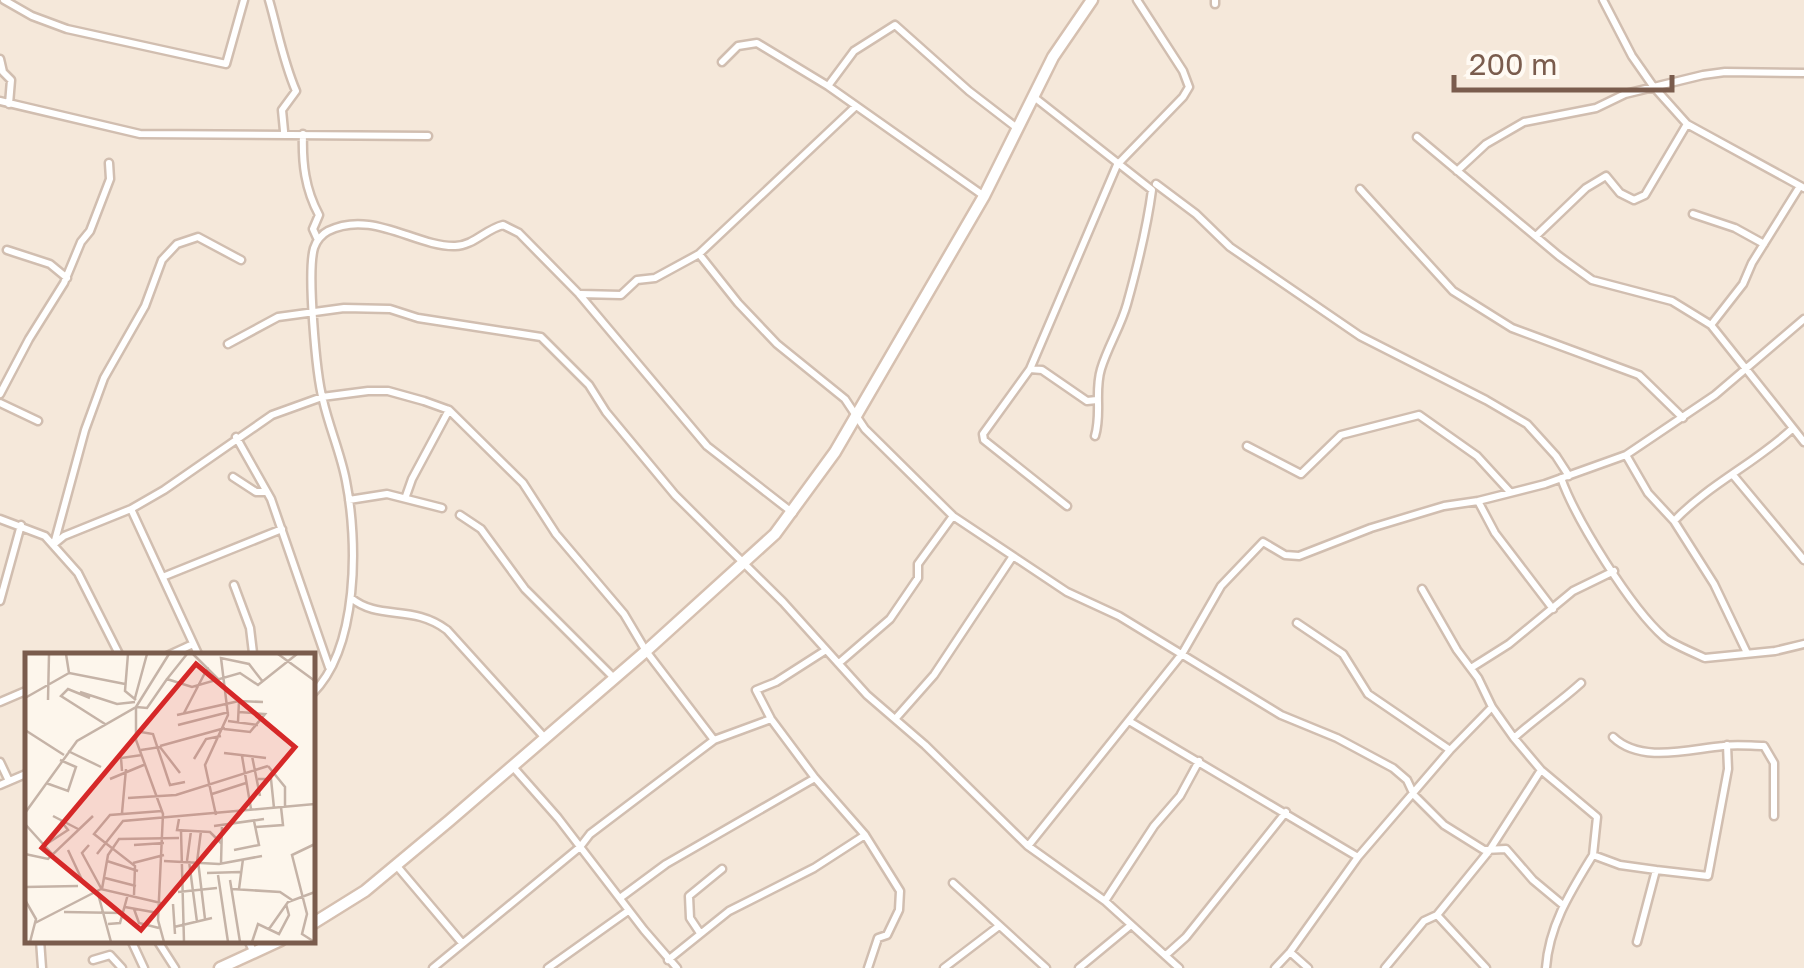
<svg xmlns="http://www.w3.org/2000/svg" width="1804" height="968" font-family="'Golos Text',sans-serif">
	<rect width="100%" height="100%" fill="#fdf6ec"/>
	<path fill="#f5e8da" fill-rule="evenodd" d="M0,0H1804V968H0ZM28,656H312V940H28Z"/>
	<g fill="none" stroke-linecap="round" stroke-linejoin="round">
		<defs>
			<path id="street" d="M4,0L32,16L67,29L226,64L244,0
				M269,0C278,31 283,61 296,91L282,110L284,131
				M1603,0L1632,56L1653,86L1687,124L1804,188
				M1215,4V0
				M0,59L3,72L11,80L9,104
				M722,62L738,46L757,43L828,86L984,196
				M828,86L854,51L895,25L969,91L1017,128
				M1034,97L1152,190C1147,228 1137,268 1127,304C1121,326 1108,346 1101,369C1094,392 1102,413 1095,436
				M0,101L140,134L428,136
				M303,134C302,163 305,189 319,215L313,229L318,240
				M1417,137L1559,256L1592,280L1672,301L1711,325L1793,428
				M1457,171L1486,144L1524,122L1596,108L1625,94L1703,75L1725,72L1804,73
				M1156,184L1196,214L1230,247L1360,336L1486,400L1527,424L1556,456L1569,476
				M1360,189L1453,291L1512,328L1639,375L1683,418
				M1693,214L1735,228L1764,244
				M1536,236L1586,188L1606,176L1620,193L1634,200L1645,195L1687,124
				M7,250L50,264L67,278
				M699,254L738,303L777,344L845,399L865,429L953,516L1067,592L1119,616L1281,715L1337,738L1393,768L1407,780L1414,795L1444,825L1484,850L1506,849L1533,880L1563,905
				M581,294L621,295L637,280L655,278L699,254L856,106
				M1711,325L1743,284L1752,263L1800,186
				M228,344L278,317L344,308L390,309L418,318L541,337L589,385L606,412L675,495L783,602L867,695L925,745L1028,846L1105,901L1179,968
				M1030,369L1042,370L1087,401L1097,400
				M0,394L29,339L64,283L81,242L90,231L110,179L109,163
				M0,403L38,421
				M236,437L271,499L329,667
				M1247,446L1301,474L1341,435L1419,415L1477,456L1510,492
				M1626,455L1648,493L1674,521L1714,584L1747,653
				M1733,475L1804,560
				M233,477L256,492H267
				M1561,478C1576,520 1631,608 1664,637C1670,643 1696,654 1705,658L1775,651L1804,644
				M406,496L412,479L449,410
				M349,500L387,494L442,508
				M1478,501L1495,533L1553,609
				M1067,506L984,440L983,434L1030,369L1117,165L1183,97L1189,87L1183,71L1137,0
				M131,509L199,656
				M460,515L481,529L525,589L613,677
				M0,519L45,536L78,573L120,656
				M1674,521C1709,484 1756,463 1793,428L1804,442
				M54,544L85,430L104,378L145,306L162,260L177,244L198,237L241,260
				M53,545L64,536L131,509L164,490L272,415L322,397L368,391H388L424,401L449,410L523,483L556,534L624,614L646,651L714,740
				M165,576L282,529
				M234,585L250,628L253,653L251,656
				M1422,589L1457,650L1478,678L1492,707L1514,738L1541,770L1597,817L1593,855
				M351,598C379,621 413,604 447,630L545,738
				M0,601L21,525
				M1297,623L1343,654L1368,694L1450,750
				M826,650L776,682L756,690L771,719L815,778L865,835L900,891L899,910L887,935L878,938L868,968
				M167,656L193,644
				M839,663L890,619L918,578V564L953,516
				M1471,668L1509,644L1573,591L1614,571
				M312,694C359,648 358,541 346,481C341,454 329,427 323,400C316,374 307,272 314,248C316,241 322,234 328,231C372,209 416,247 455,246C473,246 486,229 503,225L519,233L579,294L707,446L793,513
				M0,702L28,690
				M896,718L934,675L1013,556
				M1129,721L1358,857
				M1613,737C1641,764 1690,749 1723,746C1737,744 1751,746 1764,746L1774,763V816
				M1514,738C1536,718 1559,703 1581,683
				M0,762L9,781
				M513,767L558,818L644,930L677,968
				M0,785L28,773
				M1028,846L1182,654L1221,586L1263,542L1285,555L1299,556L1371,528L1444,506L1478,501L1545,484L1626,455L1715,395L1804,319
				M396,865L462,943
				M1656,870L1708,876L1728,769L1727,745
				M953,883L1046,968
				M620,898L666,864L815,778
				M1105,901L1154,826L1180,796L1199,761
				M1437,915L1486,968
				M700,933L690,918L689,896L722,869
				M40,940L42,968
				M131,940L144,968
				M157,940L175,968
				M248,940L253,951
				M1290,952L1308,968
				M1166,955L1186,937L1286,812
				M93,960L110,955L122,968
				M668,960L729,911L814,868L865,835
				M433,968L580,847L590,834L714,740L771,719
				M548,968L628,911
				M944,968L999,926
				M1079,968L1131,925
				M1275,968L1290,952L1358,857L1450,750L1492,707
				M1385,968L1424,921L1437,915L1489,851L1541,770
				M1546,968C1549,925 1571,891 1593,855L1620,865L1656,870L1637,942"/>
			<path id="secondary" d="M312,924L365,891L449,821L646,651L775,534L835,452L984,196L1053,57L1092,0
				M220,968L281,940"/>
		</defs>
		<use href="#street" stroke="#d1beb0" stroke-width="11"/>
		<use href="#secondary" stroke="#d6c0b0" stroke-width="15"/>
		<use href="#street" stroke="#fff" stroke-width="6"/>
		<use href="#secondary" stroke="#fff" stroke-width="10"/>
	</g>
	<g transform="translate(25 653)">
		<rect width="290" height="290" fill="#fdf6ec"/>
		<path fill="none" stroke="#c5b3a7" stroke-width="2.5" d="M41,1L44,20L100,31M103,1L100,38L111,47M162,1L142,26L167,34L215,20L233,32L272,1M168,1L193,26M253,1L290,28M55,39L92,51L110,49M0,45L44,20M65,45L43,36L36,43L80,71M110,45L122,1M23,47L24,1M111,54V87L138,161L133,267L139,289M111,54L122,55L142,26M159,60L183,14M152,62L214,48M203,68L233,72M213,69L214,48L238,49M153,72L204,59M199,76L225,79L240,61L214,59M0,77L39,102M110,78L128,81L145,132L160,129M135,93L200,75M116,97L135,94L155,120M43,98L76,114M199,100L241,105M217,103L226,156M227,103L235,143M169,106L181,86L196,83M243,113L260,134V154M97,118L96,105L117,102M85,126L121,111M233,126H246L249,155M21,130L43,138L51,114L35,107M187,141L221,130M103,145L151,142L243,113M0,160L52,88L111,54L144,1M97,160L101,116M191,162L180,112L203,62L196,5L224,11L238,29M28,163L55,177M154,166L152,177L185,179L196,190M0,171L28,202M189,173L239,166M231,174L258,172L256,154M156,178L159,289M64,192L57,200L76,235M109,192L139,190M17,194L43,177L36,168M43,197L58,229M209,197L234,192L229,168M0,201L23,206L68,163M72,201L98,168L290,151M82,208L113,218M139,208L194,211L237,203M162,208L166,178M164,208L172,269M173,208L180,266M172,209L176,178M108,210L139,202M196,211L197,172M182,220L215,219M193,222L203,289M80,225L111,233M205,227L215,289M0,234L53,233M77,236L83,202L94,186L154,185M207,236L255,239L267,247M214,236L218,206M72,237L86,289M153,239L192,235M109,242L110,213L69,181L85,162L137,158M0,247L11,266L5,289M148,251L150,281M100,254L133,260M109,256L114,270L134,275M39,259L97,260M10,270L76,236L136,250M83,271L95,270L103,241M149,274L187,265M244,276L263,249L290,239M288,288L277,281L282,261L267,202L290,191M227,289L233,271L254,281L264,262L261,251"/>
		<path fill="#d62828" fill-opacity="0.15" stroke="#d62828" stroke-width="5" d="M171,11L270,94L116,277L17,195Z"/>
		<rect width="290" height="290" fill="none" stroke="#7a5c4d" stroke-width="5"/>
	</g>
	<path d="M1454 75v15h218v-15" fill="none" stroke="#7a5c4d" stroke-width="5"/>
	<text x="1469" y="75" font-size="30" fill="#7a5c4d" stroke="#fffaf3" stroke-width="8" paint-order="stroke">200 m</text>
</svg>
